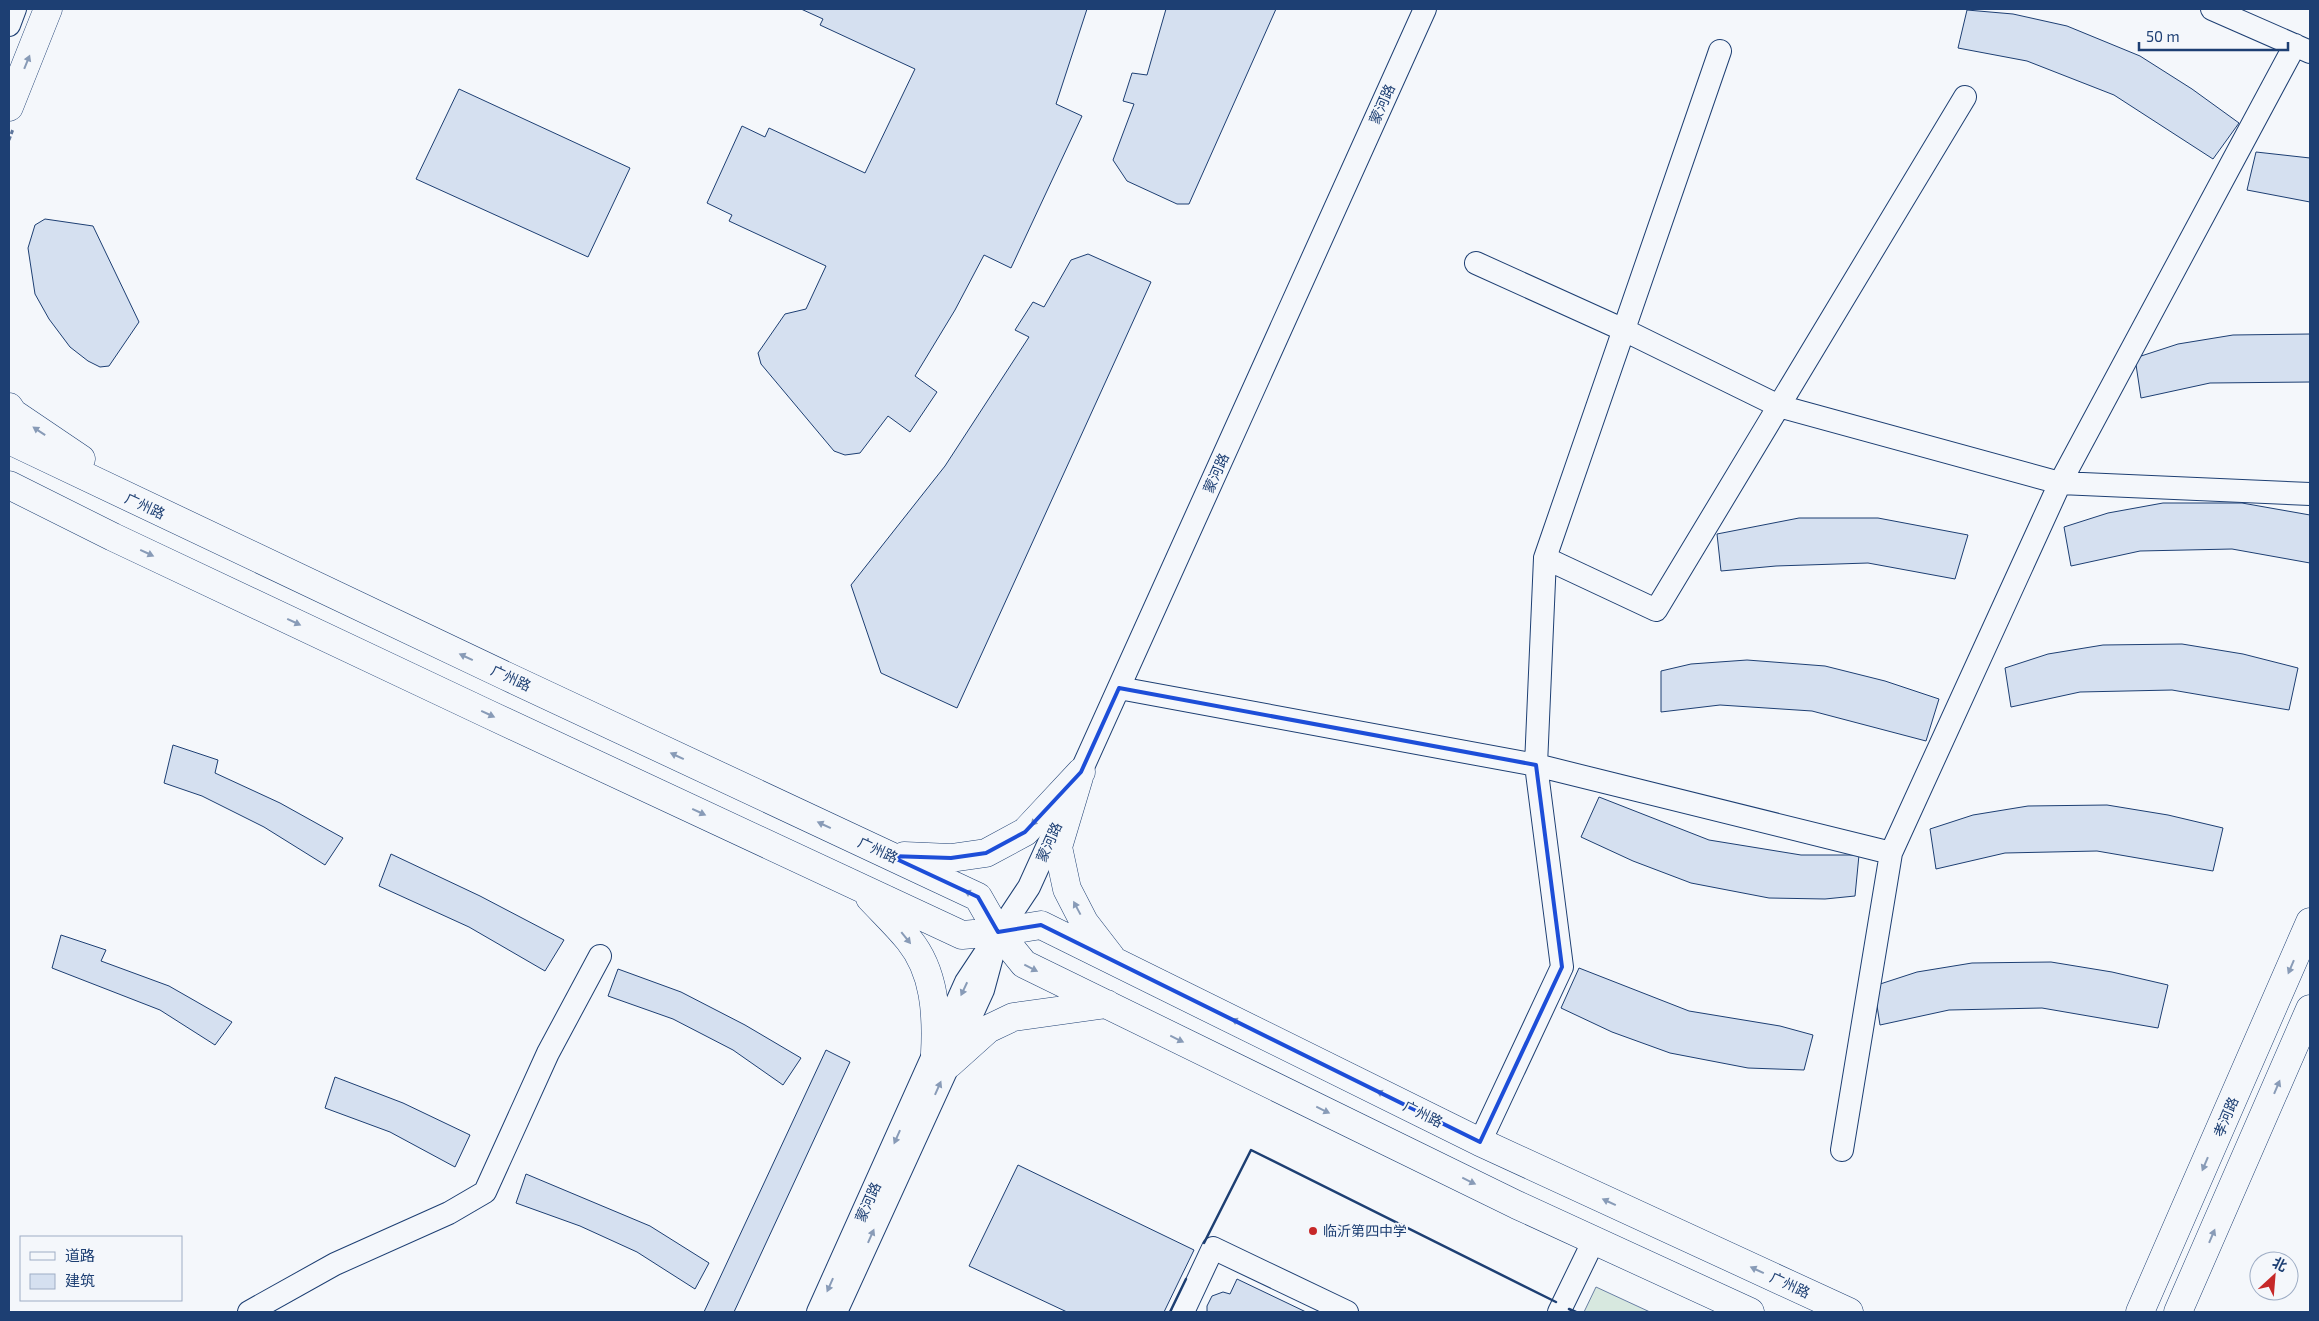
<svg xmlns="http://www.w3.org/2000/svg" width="2319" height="1321" font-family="'Exo 2','Noto Sans SC',sans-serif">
	<rect width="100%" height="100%" fill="#f4f7fb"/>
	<path fill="#d7e8df" stroke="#687fa3" d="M1596,1287L1650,1312H1584Z"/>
	<path fill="#d5e0f0" stroke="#1d3f73" d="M801,9H1087L1056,104L1082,116L1011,268L984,255L955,310L915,376L937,392L910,432L888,416L860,453L845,455L834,451L761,364L758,353L785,314L806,309L826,266L729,221L732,215L707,203L742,126L765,137L769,128L865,173L915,69L820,25L823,19Z
		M1166,9H1276L1189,204H1177L1127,181L1113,160L1134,104L1123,101L1132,73L1147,75Z
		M1967,10L2013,14L2067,26L2140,56L2192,89L2239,123L2213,159L2114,95L2027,61L1958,48Z
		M459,89L630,168L588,257L416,179Z
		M2256,152L2310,158V202L2247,190Z
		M45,219L93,226L139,322L109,366L100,367L88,361L70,347L49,319L35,294L28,248L35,225Z
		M1088,254L1151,282L957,708L881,673L851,585L945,466L1029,337L1015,330L1033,302L1044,307L1071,260Z
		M2310,334V382L2210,383L2141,398L2135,358L2178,344L2233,335Z
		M2163,503H2242L2310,515V563L2232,549L2140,551L2071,566L2064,527L2108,513Z
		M1799,518H1878L1968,535L1955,579L1868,563L1776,566L1721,571L1717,534Z
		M2182,644L2243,654L2298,668L2289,710L2172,690L2080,692L2011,707L2005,668L2048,654L2103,645Z
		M1747,660L1825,666L1885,681L1939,699L1926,741L1812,711L1720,705L1661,712V671L1691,664Z
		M173,745L218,760L215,773L280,803L343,838L325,865L264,827L202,796L164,783Z
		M1599,797L1709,840L1801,855H1859L1855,896L1825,899L1769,898L1691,883L1633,861L1581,837Z
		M2107,805L2168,815L2223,828L2213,871L2097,851L2005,853L1936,869L1930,829L1973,815L2028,806Z
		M391,854L480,896L564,940L545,971L469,927L379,886Z
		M61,935L106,950L101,961L169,986L232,1022L215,1045L160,1010L52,968Z
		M2051,962L2112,972L2168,985L2158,1028L2042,1008L1949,1010L1880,1025L1874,986L1917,972L1972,963Z
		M1579,968L1689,1011L1780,1026L1813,1035L1804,1070L1748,1068L1670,1053L1612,1032L1561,1008Z
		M618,969L681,992L745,1025L801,1058L783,1085L733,1050L673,1019L608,996Z
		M826,1050L850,1062L734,1312H704Z
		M335,1077L403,1103L470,1135L455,1167L390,1132L325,1108Z
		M1018,1165L1194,1250L1164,1312H1067L969,1266Z
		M526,1174L650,1226L709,1263L695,1289L637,1252L580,1226L516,1203Z
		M1237,1279L1306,1312H1207V1306L1212,1296L1223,1292L1230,1294Z"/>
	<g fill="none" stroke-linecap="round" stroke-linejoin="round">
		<defs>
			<path id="minor" d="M2212,9L2310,52
				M9,25L15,9
				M1476,263L1624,330L1779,406L2060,483L2310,494
				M1545,558L1656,610L1965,97
				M1119,688L1536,765L1891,853
				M1074,787L1425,9
				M1480,1142L1562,967L1536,765L1545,558L1720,51
				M1842,1150L1891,853L2060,483L2295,45
				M249,1312L335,1264L449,1213L485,1192L548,1053L600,956
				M818,1312L966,982L1029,887L1058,823
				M836,1312L983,990L993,953
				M1183,1312L1213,1248L1347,1312
				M1559,1312L1594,1240"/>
			<path id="major" d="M9,107L48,9
				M9,407L13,413L81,459
				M9,440L506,676L978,897L998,932L1024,964L1517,1205L1750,1312
				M9,485L113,537L486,713L962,935L998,932L1041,925L1480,1142L1849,1312
				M1079,777L1058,847L1067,889L1084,922L1111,957
				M904,856L951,858L986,853L1025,832L1081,772
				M870,898C883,912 897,925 909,940C935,972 937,1014 935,1054
				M949,1064L988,1029L1013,1017L1107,1004
				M2140,1312L2310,922
				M2178,1312L2310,1009"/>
		</defs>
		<use href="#minor" stroke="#1d3f73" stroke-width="24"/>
		<use href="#major" stroke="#1d3f73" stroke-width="29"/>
		<path stroke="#5e769c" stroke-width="3" stroke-dasharray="4 2.5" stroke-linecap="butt" d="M9,140L13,129"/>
		<use href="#minor" stroke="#f4f7fb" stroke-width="22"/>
		<use href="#major" stroke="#f4f7fb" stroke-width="28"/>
		<path stroke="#1d3f73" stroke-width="2.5" d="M1204,1243L1251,1150L1556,1302
			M1569,1309L1576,1312
			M1170,1312L1186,1279"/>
	</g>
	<defs><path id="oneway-solid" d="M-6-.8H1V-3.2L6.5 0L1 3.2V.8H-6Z" transform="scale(1.25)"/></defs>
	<g fill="#889bb7">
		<use href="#oneway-solid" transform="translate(27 62) rotate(-68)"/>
		<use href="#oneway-solid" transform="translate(39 431) rotate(-146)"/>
		<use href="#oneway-solid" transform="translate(147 553) rotate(25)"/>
		<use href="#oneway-solid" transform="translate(294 622) rotate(25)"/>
		<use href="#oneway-solid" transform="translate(466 657) rotate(-155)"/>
		<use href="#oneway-solid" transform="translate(488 714) rotate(25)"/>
		<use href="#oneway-solid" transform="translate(677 756) rotate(-155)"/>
		<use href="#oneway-solid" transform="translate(699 812) rotate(25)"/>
		<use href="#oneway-solid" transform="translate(1036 820) rotate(133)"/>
		<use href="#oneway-solid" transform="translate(824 825) rotate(-155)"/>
		<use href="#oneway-solid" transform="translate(971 894) rotate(-153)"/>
		<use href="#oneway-solid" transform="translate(1077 908) rotate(-118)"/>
		<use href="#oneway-solid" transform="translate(906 938) rotate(51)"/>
		<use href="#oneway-solid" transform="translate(2291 967) rotate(113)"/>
		<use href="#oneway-solid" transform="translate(1031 968) rotate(27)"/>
		<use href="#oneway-solid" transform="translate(964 989) rotate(115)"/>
		<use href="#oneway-solid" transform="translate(1238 1022) rotate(-154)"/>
		<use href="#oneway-solid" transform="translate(1177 1039) rotate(26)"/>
		<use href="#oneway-solid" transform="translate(2277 1087) rotate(-67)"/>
		<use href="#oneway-solid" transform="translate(938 1088) rotate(-66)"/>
		<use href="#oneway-solid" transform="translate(1383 1094) rotate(-154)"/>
		<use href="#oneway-solid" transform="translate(1323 1110) rotate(26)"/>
		<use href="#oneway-solid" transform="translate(897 1137) rotate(114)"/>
		<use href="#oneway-solid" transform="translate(2205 1164) rotate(113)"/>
		<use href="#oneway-solid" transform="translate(1469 1181) rotate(26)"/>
		<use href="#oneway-solid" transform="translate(1609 1202) rotate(-155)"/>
		<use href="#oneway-solid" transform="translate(871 1236) rotate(-66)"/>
		<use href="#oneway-solid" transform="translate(2212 1236) rotate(-67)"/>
		<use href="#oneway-solid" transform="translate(1757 1270) rotate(-155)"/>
		<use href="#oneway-solid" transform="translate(830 1285) rotate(114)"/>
	</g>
	<path fill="none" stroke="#1d4ed8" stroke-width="4" stroke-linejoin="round" d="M1119,688L1536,765L1562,967L1480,1142L1041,925L998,932L978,897L890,856L951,858L986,853L1025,832L1081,772Z"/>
	<circle fill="#c62828" stroke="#f4f7fb" stroke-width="2" cx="1313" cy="1231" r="5"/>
	<g text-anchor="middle" stroke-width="4" stroke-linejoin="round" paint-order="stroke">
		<g font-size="14" fill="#1d3f73" stroke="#f4f7fb">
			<text transform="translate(1382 104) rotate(-66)" y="5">蒙河路</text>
			<text transform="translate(1216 473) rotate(-66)" y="5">蒙河路</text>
			<text transform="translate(145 506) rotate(25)" y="5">广州路</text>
			<text transform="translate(511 678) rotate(25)" y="5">广州路</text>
			<text transform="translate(1049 842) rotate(-66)" y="5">蒙河路</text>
			<text transform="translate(878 850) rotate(25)" y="5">广州路</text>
			<text transform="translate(1423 1114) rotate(26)" y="5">广州路</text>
			<text transform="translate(2226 1117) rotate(-67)" y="5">孝河路</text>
			<text transform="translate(868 1202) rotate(-66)" y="5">蒙河路</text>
			<text transform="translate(1790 1285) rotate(25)" y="5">广州路</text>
		</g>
		<g font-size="14" fill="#1d3f73" stroke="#f4f7fb" text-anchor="start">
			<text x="1323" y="1236">临沂第四中学</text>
		</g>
	</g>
	<rect width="2319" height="1321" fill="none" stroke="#1d3f73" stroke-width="20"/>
	<rect x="20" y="1236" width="162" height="65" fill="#f4f7fb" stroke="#9eadc5"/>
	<rect x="30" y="1252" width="25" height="8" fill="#f4f7fb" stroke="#9eadc5"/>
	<text x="65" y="1261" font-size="15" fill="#1d3f73">道路</text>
	<rect x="30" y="1274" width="25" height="15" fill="#d5e0f0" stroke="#9eadc5"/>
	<text x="65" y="1286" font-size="15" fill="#1d3f73">建筑</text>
	<g transform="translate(2274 1276) rotate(26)"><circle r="24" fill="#f4f7fb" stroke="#9eadc5"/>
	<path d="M0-4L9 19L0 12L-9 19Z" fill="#c62828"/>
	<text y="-8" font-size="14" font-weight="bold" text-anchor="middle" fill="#1d3f73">北</text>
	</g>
	<path d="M2139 42v8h149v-8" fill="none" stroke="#1d3f73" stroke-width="2.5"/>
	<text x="2146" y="42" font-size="15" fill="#1d3f73" stroke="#f4f7fb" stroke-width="4" paint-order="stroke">50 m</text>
</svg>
